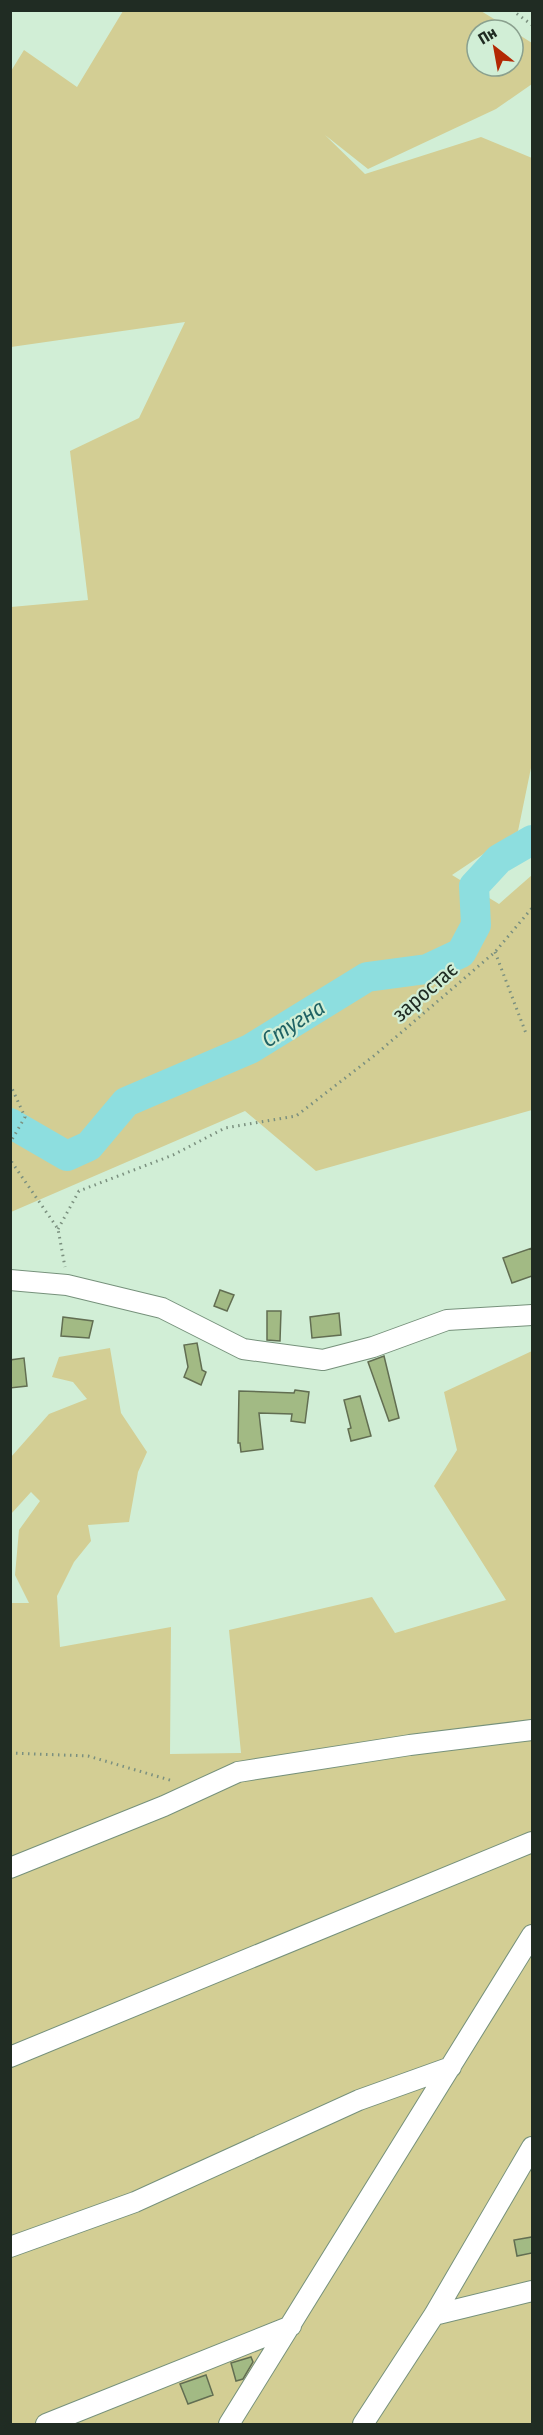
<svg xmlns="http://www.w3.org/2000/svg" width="543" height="2435" font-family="'Fira Sans Condensed',sans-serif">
	<rect width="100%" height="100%" fill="#d1eed6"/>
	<path fill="#d3ce94" d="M123,11H481L512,30H477V66H513V31L532,43V84L496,109L368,169L325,135L365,174L481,137L532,158V763L518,831L452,875L499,904L532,875V1110L316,1171L245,1111L11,1212V607L88,600L70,451L139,418L185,322L11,347V71L24,50L77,87Z
		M110,1348L121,1413L147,1452L138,1472L129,1522L88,1525L91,1541L74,1562L57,1596L60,1647L171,1627L170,1754L241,1753L229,1630L372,1597L395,1633L506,1600L434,1486L457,1450L444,1392L532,1351V2424H11L10,1603H29L15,1575L19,1530L40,1501L31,1492L11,1514V1457L49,1414L87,1399L73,1382L52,1377L59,1357Z"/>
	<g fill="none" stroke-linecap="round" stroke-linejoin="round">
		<path stroke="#8ddedf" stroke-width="30" d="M10,1123L67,1156L89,1146L126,1102L250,1049L367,977L427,969L461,953L476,925L474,886L499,859L532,840"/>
	</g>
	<path fill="#a2ba84" stroke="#626e52" stroke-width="1.5" d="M532,1248V1276L512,1283L503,1258Z
		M220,1290L234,1295L227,1311L214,1306Z
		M267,1311H281L280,1341L267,1340Z
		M339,1313L341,1335L312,1338L310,1317Z
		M63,1317L93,1321L89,1338L61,1336Z
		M197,1343L202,1370L206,1372L201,1385L184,1377L188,1367L184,1345Z
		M384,1356L399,1418L389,1421L368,1362Z
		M24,1358L27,1386L10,1388V1360Z
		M295,1390L309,1392L305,1423L291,1421L292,1414L259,1413L263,1449L241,1452L240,1443H238L239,1391L294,1393Z
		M360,1396L371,1436L351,1441L348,1429L351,1428L344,1400Z
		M532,2237V2253L517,2256L514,2240Z
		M251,2357L253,2362L243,2379L236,2381L231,2363Z
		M206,2375L213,2395L188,2404L180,2384Z"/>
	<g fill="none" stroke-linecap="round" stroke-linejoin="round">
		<defs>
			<path id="minor" d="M10,1280L67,1285L162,1308L243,1349L323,1360L373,1347L447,1320L532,1315
				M10,1868L164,1806L238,1772L410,1745L532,1730
				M10,2057L532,1842
				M10,2247L135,2202L359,2100L451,2067
				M434,2315L532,2291
				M46,2424L291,2326
				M229,2424L532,1935
				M363,2424L434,2315L532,2147"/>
		</defs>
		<use href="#minor" stroke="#76917b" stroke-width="22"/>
		<path stroke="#7b907f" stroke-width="3" stroke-dasharray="1.5 4.5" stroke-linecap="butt" d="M512,10L532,25
			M495,952L527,1036
			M10,1084L25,1117L10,1143
			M10,1156L11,1161L58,1229L65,1267
			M58,1229L79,1191L173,1155L225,1128L296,1116L375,1055L495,952L532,908
			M10,1753L88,1756L173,1781"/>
		<use href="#minor" stroke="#fff" stroke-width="20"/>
	</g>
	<g text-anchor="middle" stroke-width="4.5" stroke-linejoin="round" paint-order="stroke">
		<g font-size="21" fill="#202c23" stroke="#d1eed6">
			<text transform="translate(425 992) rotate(-41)" y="7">заростає</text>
		</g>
		<g font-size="22" font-style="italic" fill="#1f6264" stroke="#d1eed6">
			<text transform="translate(293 1023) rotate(-32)" y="8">Стугна</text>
		</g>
	</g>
	<rect width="543" height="2435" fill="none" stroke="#202c23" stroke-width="24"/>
	<g transform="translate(495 48) rotate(329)"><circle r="28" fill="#d1eed6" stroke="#8aa08e" stroke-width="1.5"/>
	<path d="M0-4.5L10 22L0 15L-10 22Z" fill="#b32803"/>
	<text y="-9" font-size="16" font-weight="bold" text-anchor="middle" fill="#202c23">Пн</text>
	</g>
</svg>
